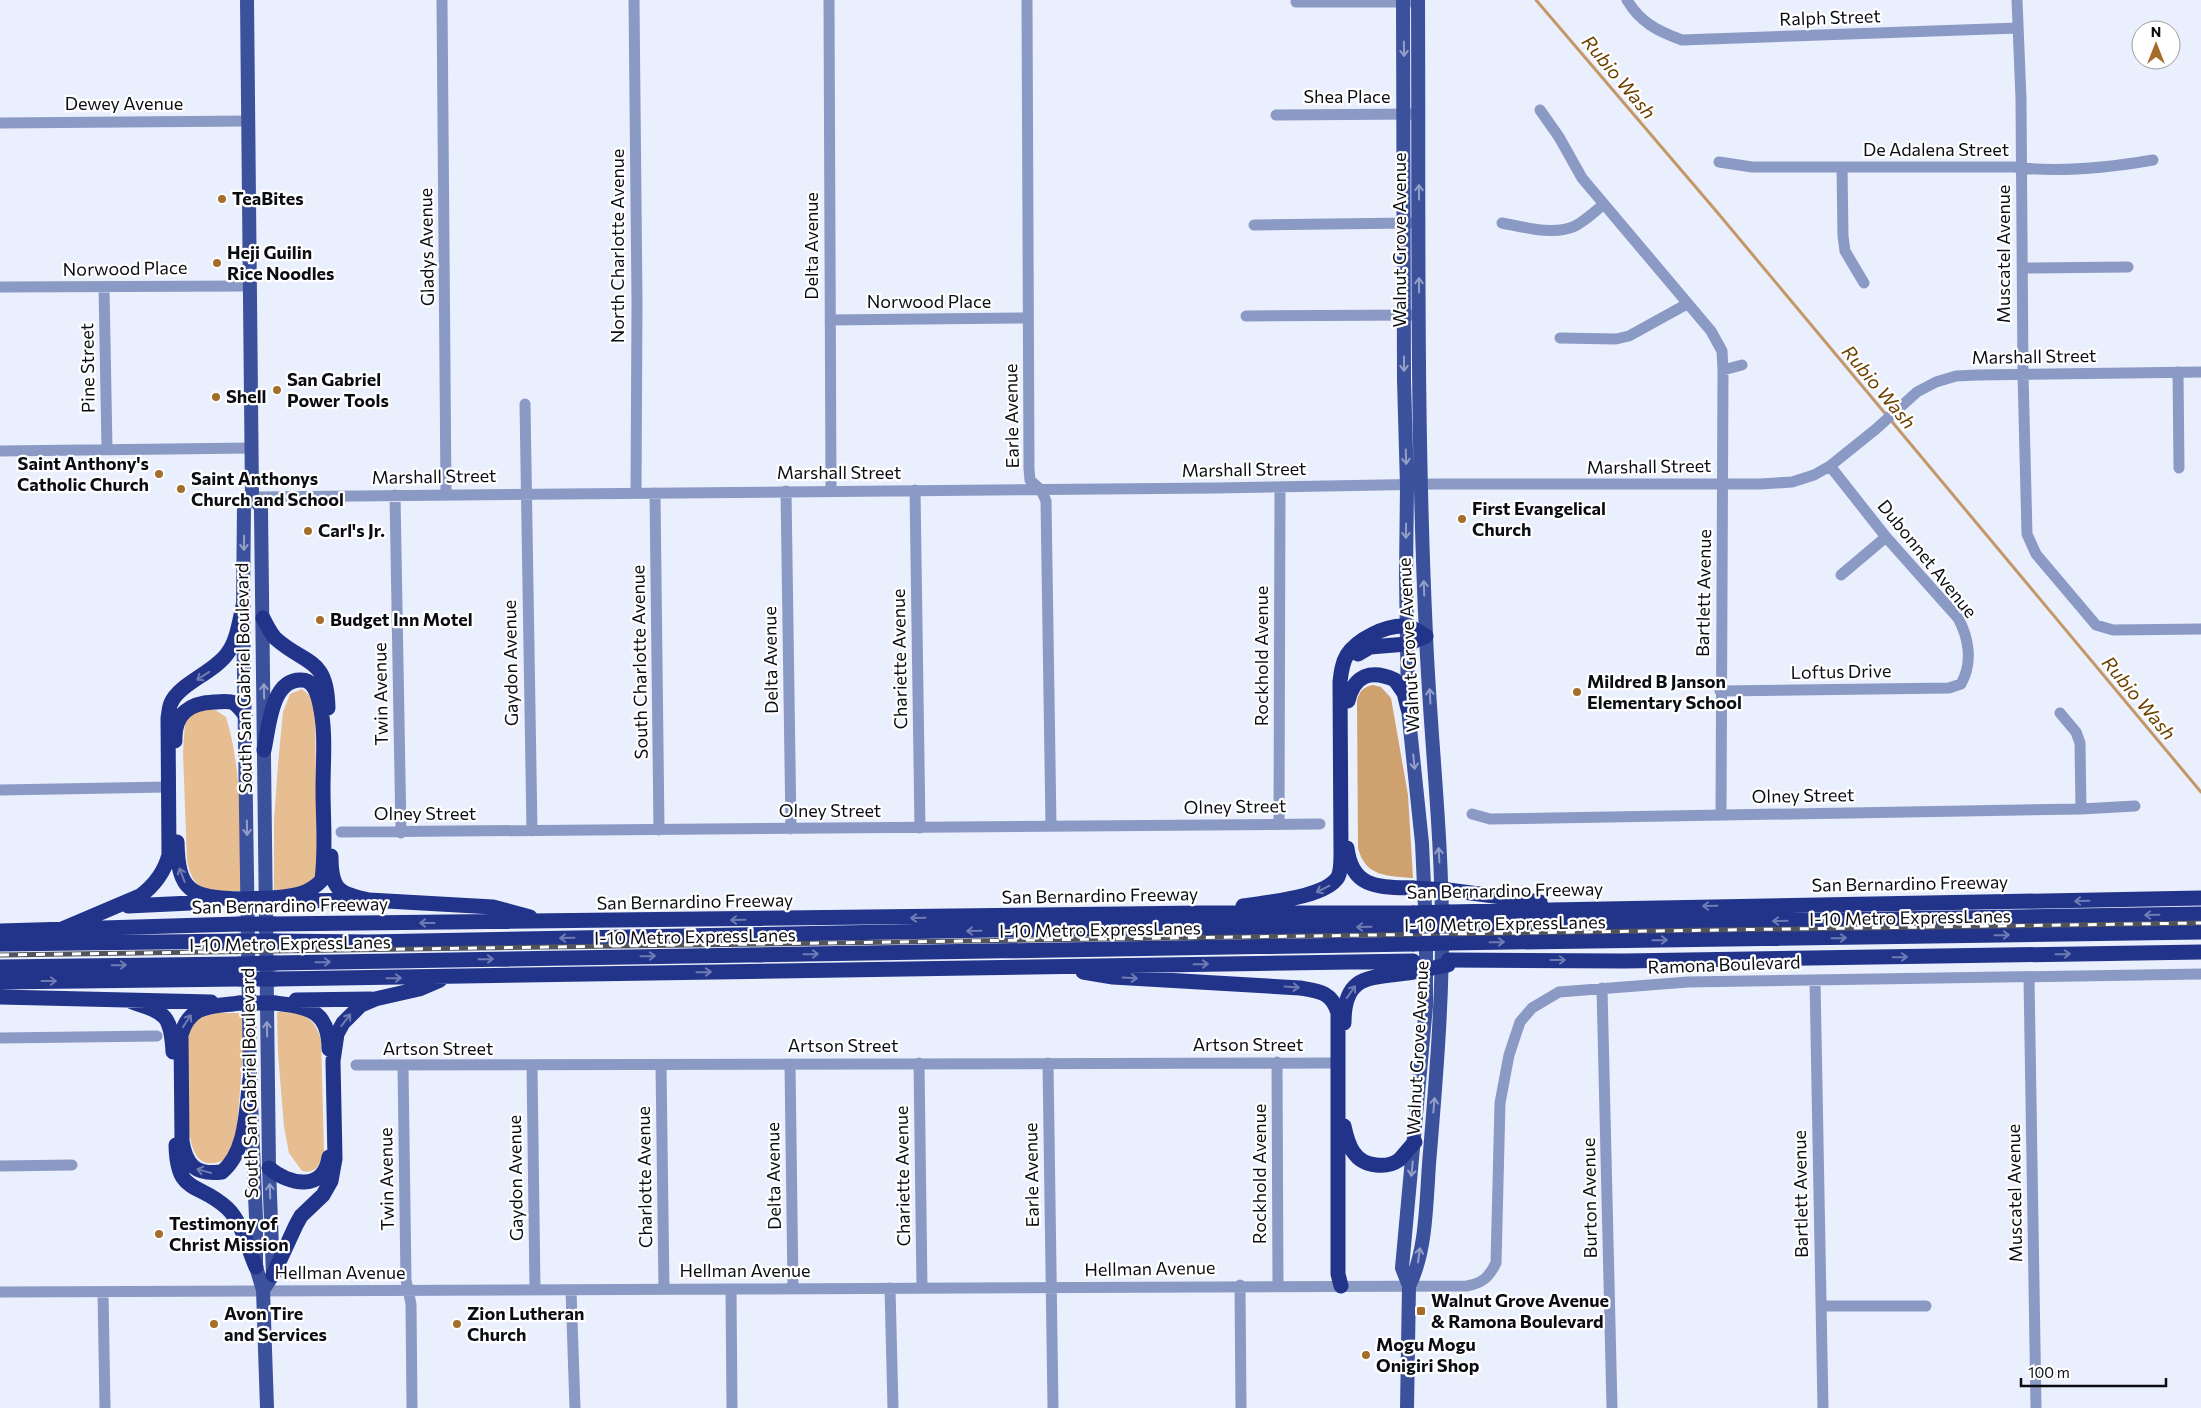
<svg xmlns="http://www.w3.org/2000/svg" width="2201" height="1408" font-family="Commissioner,sans-serif">
	<rect width="100%" height="100%" fill="#eaeffe"/>
	<path fill="#e6be92" d="M302,689L311,697L315,708L317,876L309,888L274,894V821L278,764L283,712L290,694Z
		M211,707L226,717C243,773 240,833 241,891C211,892 193,895 187,860L183,752L185,723L191,713Z
		M277,1012C301,1012 314,1015 321,1040L324,1152C320,1164 317,1174 302,1171L289,1153L284,1127L278,1053Z
		M217,1013H244V1040L236,1140L227,1159C200,1171 193,1156 189,1132L186,1036L195,1020L205,1015Z"/>
	<path fill="#cea16f" d="M1373,685L1381,687L1391,698L1408,795L1413,878C1388,876 1365,877 1358,848L1357,700C1360,691 1363,687 1373,685Z"/>
	<g fill="none" stroke-linecap="round" stroke-linejoin="round">
		<path stroke="#c49766" stroke-width="3" d="M1536,0L1717,212L2201,792"/>
		<path stroke="#8b9ac5" stroke-width="11" d="M442,0L446,494
			M634,0L637,303L636,492
			M829,0L831,491
			M1027,0L1029,469L1030,480L1041,490L1046,501L1051,826
			M1627,0C1640,22 1657,31 1682,40L2018,28
			M2017,0L2021,99L2023,374L2027,534L2036,554L2096,625L2113,630L2201,629
			M1296,2H1410
			M1540,110L1559,137L1582,178L1711,331L1722,351L1723,370L1742,365
			M1276,115L1419,114
			M0,123L248,121
			M1719,162L1752,167H2014C2060,173 2107,168 2153,160
			M1842,167L1843,236L1845,251L1864,283
			M1502,223C1524,227 1554,236 1575,226C1585,221 1594,212 1603,205
			M1254,225L1410,223
			M2022,268L2128,267
			M0,287L250,286
			M104,287L107,449
			M1246,316L1419,315
			M830,320L1028,318
			M1560,338L1616,339L1629,336L1687,304
			M2178,372L2179,468
			M525,404L532,831
			M0,451L252,448
			M915,490L920,828
			M786,491L791,829
			M655,493L659,830
			M395,495L401,833
			M252,497L1216,488L1437,484H1760L1792,482L1814,475L1830,466L1876,429L1917,392L1936,382L1956,376L1978,375L2201,372
			M1841,575L1886,537
			M1720,691L1949,688L1961,684C1973,663 1969,638 1958,618L1886,537L1830,466
			M2060,713L2076,732L2080,743L2081,809
			M0,790L168,787
			M1472,814L1490,819L2081,809L2135,806
			M1721,815L1723,370
			M1279,824L1280,487
			M341,832L1320,824
			M2029,977L2036,1408
			M1815,980L1823,1408
			M1602,988L1612,1408
			M0,1038L157,1036
			M1277,1062L1278,1285
			M919,1063L922,1288
			M1048,1063L1053,1408
			M790,1064L793,1288
			M356,1065L1331,1063
			M661,1065L664,1289
			M532,1066L535,1289
			M403,1067L406,1280L411,1304L412,1408
			M0,1166L72,1165
			M1240,1285L1241,1408
			M890,1288L893,1408
			M731,1289L732,1408
			M571,1290L575,1408
			M0,1292C489,1292 978,1286 1467,1286C1483,1283 1489,1277 1496,1263L1500,1103L1509,1055L1520,1022L1532,1008L1559,992L1688,982L2201,974
			M103,1292L105,1408
			M1821,1306H1926"/>
		<path stroke="#3c519b" stroke-width="14" d="M247,0L252,497L261,507V511L269,1168L273,1275L263,1290
			M1403,0L1404,380L1407,486L1406,576L1408,709L1422,843L1426,929V1006L1402,1268L1409,1286L1407,1408
			M252,497L244,506L243,606L250,1079L256,1218V1267L263,1290L267,1408
			M1409,1286C1428,1249 1426,1193 1430,1152C1436,1079 1442,1006 1442,932C1442,833 1430,734 1426,635C1416,423 1419,212 1418,0"/>
		<path stroke="#22348a" stroke-width="15" d="M263,618C266,624 270,632 275,638C306,666 327,656 328,708
			M1358,654L1370,647L1407,644L1426,636
			M1348,701C1354,675 1371,669 1395,680L1404,693L1408,709
			M175,741C174,714 189,703 214,702C220,702 228,700 234,703C238,706 242,711 245,715
			M264,750C269,728 271,678 302,680C314,680 318,695 320,705C326,732 323,761 323,789C323,819 326,850 322,880C308,895 293,896 273,898
			M177,842C178,892 191,897 238,899
			M1347,848C1352,889 1379,887 1413,888
			M331,856C331,889 338,894 369,900
			M1448,890L1540,902
			M292,901L369,900L493,907L530,917
			M128,906L212,902
			M1243,906C1266,902 1325,898 1338,877C1341,871 1341,861 1341,854L1340,682C1341,673 1342,663 1347,655C1357,639 1386,625 1405,626C1411,626 1420,632 1426,636
			M1448,912L2201,898
			M274,924L1202,913H1413
			M1448,926L2201,914
			M60,930L140,896C155,885 164,873 169,855L168,718C169,713 169,707 171,703C179,684 213,673 227,654C237,641 239,623 243,606
			M0,931L239,924
			M274,941L368,942L992,930L1413,926
			M1448,943L2201,932
			M0,944L239,941
			M1448,960L1624,961L2201,952
			M275,963L1413,944
			M0,967L239,964
			M1083,972L1113,977L1300,988C1319,991 1332,992 1338,1013V1274L1341,1286
			M275,979L1413,961
			M0,982L240,979
			M0,997L211,1002
			M296,1000L371,999
			M132,1002C165,1013 171,1014 173,1052
			M240,1003C212,1007 190,1003 181,1035L182,1141C186,1166 196,1175 222,1172C247,1151 246,1109 250,1079
			M275,1003C308,1007 329,1010 329,1049
			M1344,1023C1344,971 1373,979 1413,972
			M1344,1126C1348,1145 1354,1163 1376,1165C1384,1166 1392,1165 1399,1160C1404,1155 1409,1148 1415,1142
			M176,1145C177,1196 198,1181 227,1208C242,1222 248,1249 256,1267
			M269,1168C289,1185 324,1192 329,1157
			M273,1275L296,1225L301,1216L323,1195L331,1181L335,1159L333,1061L337,1034L343,1023L361,1005L375,999L419,989L440,980"/>
		<defs>
			<path id="rail" d="M0,955L2201,923"/>
		</defs>
		<use href="#rail" stroke="#51545c" stroke-width="5"/>
		<use href="#rail" stroke="#fff" stroke-width="3" stroke-dasharray="9" stroke-linecap="butt"/>
		<path stroke="#22348a" stroke-width="15" d="M1413,888L1448,890
			M238,899L273,898
			M1413,913L1448,912
			M239,924H274
			M1413,926H1448
			M239,941H274
			M1413,944L1448,943
			M239,964L275,963
			M1413,972L1448,965
			M240,979H275
			M240,1003H275"/>
	</g>
	<defs><path id="oneway-shaft" d="M-6 0H5M1.5-3L5.5 0L1.5 3" fill="none" stroke-width="1.6" stroke-linecap="round" stroke-linejoin="round" transform="scale(1.25)"/></defs>
	<g stroke="#949fc8">
		<use href="#oneway-shaft" transform="translate(1404 49) rotate(89)"/>
		<use href="#oneway-shaft" transform="translate(1419 192) rotate(-90)"/>
		<use href="#oneway-shaft" transform="translate(1419 285) rotate(-90)"/>
		<use href="#oneway-shaft" transform="translate(1404 364) rotate(90)"/>
		<use href="#oneway-shaft" transform="translate(1406 457) rotate(88)"/>
		<use href="#oneway-shaft" transform="translate(1406 531) rotate(91)"/>
		<use href="#oneway-shaft" transform="translate(244 543) rotate(91)"/>
		<use href="#oneway-shaft" transform="translate(1424 588) rotate(-92)"/>
		<use href="#oneway-shaft" transform="translate(264 691) rotate(-91)"/>
		<use href="#oneway-shaft" transform="translate(1430 696) rotate(-93)"/>
		<use href="#oneway-shaft" transform="translate(1414 762) rotate(84)"/>
		<use href="#oneway-shaft" transform="translate(247 828) rotate(89)"/>
		<use href="#oneway-shaft" transform="translate(1439 855) rotate(-93)"/>
		<use href="#oneway-shaft" transform="translate(267 1029) rotate(-91)"/>
		<use href="#oneway-shaft" transform="translate(1434 1105) rotate(-85)"/>
		<use href="#oneway-shaft" transform="translate(1412 1169) rotate(96)"/>
		<use href="#oneway-shaft" transform="translate(270 1191) rotate(-92)"/>
		<use href="#oneway-shaft" transform="translate(1419 1255) rotate(-82)"/>
	</g>
	<g stroke="#6f7bb3">
		<use href="#oneway-shaft" transform="translate(203 676) rotate(147)"/>
		<use href="#oneway-shaft" transform="translate(182 875) rotate(-111)"/>
		<use href="#oneway-shaft" transform="translate(1323 889) rotate(154)"/>
		<use href="#oneway-shaft" transform="translate(2082 901) rotate(179)"/>
		<use href="#oneway-shaft" transform="translate(1710 906) rotate(179)"/>
		<use href="#oneway-shaft" transform="translate(2152 915) rotate(179)"/>
		<use href="#oneway-shaft" transform="translate(918 918) rotate(179)"/>
		<use href="#oneway-shaft" transform="translate(738 920) rotate(179)"/>
		<use href="#oneway-shaft" transform="translate(1780 921) rotate(179)"/>
		<use href="#oneway-shaft" transform="translate(427 923) rotate(180)"/>
		<use href="#oneway-shaft" transform="translate(1364 927) rotate(179)"/>
		<use href="#oneway-shaft" transform="translate(974 931) rotate(179)"/>
		<use href="#oneway-shaft" transform="translate(2002 935) rotate(-1)"/>
		<use href="#oneway-shaft" transform="translate(567 938) rotate(179)"/>
		<use href="#oneway-shaft" transform="translate(1839 938) rotate(-1)"/>
		<use href="#oneway-shaft" transform="translate(1660 940) rotate(-1)"/>
		<use href="#oneway-shaft" transform="translate(1497 942) rotate(-1)"/>
		<use href="#oneway-shaft" transform="translate(811 954) rotate(-1)"/>
		<use href="#oneway-shaft" transform="translate(2063 954) rotate(-1)"/>
		<use href="#oneway-shaft" transform="translate(648 956) rotate(-1)"/>
		<use href="#oneway-shaft" transform="translate(1900 957) rotate(-1)"/>
		<use href="#oneway-shaft" transform="translate(486 959) rotate(-1)"/>
		<use href="#oneway-shaft" transform="translate(1558 960)"/>
		<use href="#oneway-shaft" transform="translate(323 962) rotate(-1)"/>
		<use href="#oneway-shaft" transform="translate(1201 964) rotate(-1)"/>
		<use href="#oneway-shaft" transform="translate(119 965) rotate(-1)"/>
		<use href="#oneway-shaft" transform="translate(704 972) rotate(-1)"/>
		<use href="#oneway-shaft" transform="translate(394 978) rotate(-1)"/>
		<use href="#oneway-shaft" transform="translate(1130 978) rotate(3)"/>
		<use href="#oneway-shaft" transform="translate(49 981)"/>
		<use href="#oneway-shaft" transform="translate(1292 987) rotate(4)"/>
		<use href="#oneway-shaft" transform="translate(1351 992) rotate(-55)"/>
		<use href="#oneway-shaft" transform="translate(346 1020) rotate(-52)"/>
		<use href="#oneway-shaft" transform="translate(187 1021) rotate(-57)"/>
		<use href="#oneway-shaft" transform="translate(204 1171) rotate(-165)"/>
	</g>
	<g fill="#a46d29" stroke="#fff" stroke-width="2">
		<circle cx="222" cy="199" r="5"/>
		<circle cx="217" cy="263" r="5"/>
		<circle cx="277" cy="390" r="5"/>
		<circle cx="216" cy="397" r="5"/>
		<circle cx="159" cy="474" r="5"/>
		<circle cx="181" cy="489" r="5"/>
		<circle cx="1462" cy="519" r="5"/>
		<circle cx="308" cy="531" r="5"/>
		<circle cx="320" cy="620" r="5"/>
		<circle cx="1577" cy="692" r="5"/>
		<circle cx="159" cy="1234" r="5"/>
		<rect x="1416" y="1306" width="10" height="10" rx="2.5"/>
		<circle cx="214" cy="1324" r="5"/>
		<circle cx="457" cy="1324" r="5"/>
		<circle cx="1366" cy="1355" r="5"/>
	</g>
	<g text-anchor="middle" stroke-width="4.5" stroke-linejoin="round" paint-order="stroke">
		<g font-size="18" fill="#0b0d12" stroke="#fff">
			<text transform="translate(1830 18) rotate(-2)" y="6">Ralph Street</text>
			<text x="1347" y="103">Shea Place</text>
			<text x="124" y="110">Dewey Avenue</text>
			<text x="1936" y="156">De Adalena Street</text>
			<text transform="translate(1400 240) rotate(-90)" y="6">Walnut Grove Avenue</text>
			<text transform="translate(618 246) rotate(-90)" y="6">North Charlotte Avenue</text>
			<text transform="translate(812 246) rotate(-90)" y="6">Delta Avenue</text>
			<text transform="translate(427 247) rotate(-91)" y="6">Gladys Avenue</text>
			<text transform="translate(2004 254) rotate(-90)" y="6">Muscatel Avenue</text>
			<text transform="translate(125 269) rotate(-1)" y="6">Norwood Place</text>
			<text x="929" y="308">Norwood Place</text>
			<text transform="translate(2034 357) rotate(-1)" y="6">Marshall Street</text>
			<text transform="translate(88 368) rotate(-91)" y="6">Pine Street</text>
			<text transform="translate(1012 416) rotate(-91)" y="6">Earle Avenue</text>
			<text transform="translate(1649 467) rotate(-1)" y="6">Marshall Street</text>
			<text transform="translate(1244 470) rotate(-1)" y="6">Marshall Street</text>
			<text x="839" y="479">Marshall Street</text>
			<text transform="translate(434 477) rotate(-1)" y="6">Marshall Street</text>
			<text transform="translate(1927 559) rotate(51)" y="6">Dubonnet Avenue</text>
			<text transform="translate(1704 593) rotate(-89)" y="6">Bartlett Avenue</text>
			<text transform="translate(1409 645) rotate(-93)" y="6">Walnut Grove Avenue</text>
			<text transform="translate(1262 656) rotate(-90)" y="6">Rockhold Avenue</text>
			<text transform="translate(900 659) rotate(-91)" y="6">Chariette Avenue</text>
			<text transform="translate(771 660) rotate(-91)" y="6">Delta Avenue</text>
			<text transform="translate(640 662) rotate(-91)" y="6">South Charlotte Avenue</text>
			<text transform="translate(511 663) rotate(-91)" y="6">Gaydon Avenue</text>
			<text transform="translate(1841 672) rotate(-1)" y="6">Loftus Drive</text>
			<text transform="translate(244 678) rotate(-91)" y="6">South San Gabriel Boulevard</text>
			<text transform="translate(381 694) rotate(-91)" y="6">Twin Avenue</text>
			<text transform="translate(1803 796) rotate(-1)" y="6">Olney Street</text>
			<text transform="translate(1235 807) rotate(-1)" y="6">Olney Street</text>
			<text x="830" y="817">Olney Street</text>
			<text x="425" y="820">Olney Street</text>
			<text transform="translate(1910 884) rotate(-1)" y="6">San Bernardino Freeway</text>
			<text transform="translate(1505 891) rotate(-1)" y="6">San Bernardino Freeway</text>
			<text transform="translate(1100 896) rotate(-1)" y="6">San Bernardino Freeway</text>
			<text transform="translate(695 902) rotate(-1)" y="6">San Bernardino Freeway</text>
			<text transform="translate(290 906) rotate(-1)" y="6">San Bernardino Freeway</text>
			<text transform="translate(1910 918) rotate(-1)" y="6">I-10 Metro ExpressLanes</text>
			<text transform="translate(1505 924) rotate(-1)" y="6">I-10 Metro ExpressLanes</text>
			<text transform="translate(1100 930) rotate(-1)" y="6">I-10 Metro ExpressLanes</text>
			<text transform="translate(695 937) rotate(-1)" y="6">I-10 Metro ExpressLanes</text>
			<text transform="translate(290 944) rotate(-1)" y="6">I-10 Metro ExpressLanes</text>
			<text transform="translate(1724 965) rotate(-2)" y="6">Ramona Boulevard</text>
			<text x="1248" y="1051">Artson Street</text>
			<text x="843" y="1052">Artson Street</text>
			<text transform="translate(1418 1048) rotate(-87)" y="6">Walnut Grove Avenue</text>
			<text x="438" y="1055">Artson Street</text>
			<text transform="translate(250 1083) rotate(-91)" y="6">South San Gabriel Boulevard</text>
			<text transform="translate(1260 1174) rotate(-90)" y="6">Rockhold Avenue</text>
			<text transform="translate(1032 1175) rotate(-91)" y="6">Earle Avenue</text>
			<text transform="translate(774 1176) rotate(-91)" y="6">Delta Avenue</text>
			<text transform="translate(903 1176) rotate(-91)" y="6">Chariette Avenue</text>
			<text transform="translate(645 1177) rotate(-91)" y="6">Charlotte Avenue</text>
			<text transform="translate(516 1178) rotate(-91)" y="6">Gaydon Avenue</text>
			<text transform="translate(387 1179) rotate(-91)" y="6">Twin Avenue</text>
			<text transform="translate(2015 1193) rotate(-91)" y="6">Muscatel Avenue</text>
			<text transform="translate(1801 1194) rotate(-91)" y="6">Bartlett Avenue</text>
			<text transform="translate(1590 1198) rotate(-91)" y="6">Burton Avenue</text>
			<text transform="translate(1150 1269) rotate(-1)" y="6">Hellman Avenue</text>
			<text x="745" y="1277">Hellman Avenue</text>
			<text x="340" y="1279">Hellman Avenue</text>
		</g>
		<g font-size="18" font-weight="bold" fill="#0b0d12" stroke="#fff" text-anchor="start">
			<text x="232" y="205">TeaBites</text>
			<text x="227" y="259">Heji Guilin<tspan x="227" dy="21">Rice Noodles</tspan></text>
			<text x="287" y="386">San Gabriel<tspan x="287" dy="21">Power Tools</tspan></text>
			<text x="226" y="403">Shell</text>
			<text x="149" y="470" text-anchor="end">Saint Anthony's<tspan x="149" dy="21">Catholic Church</tspan></text>
			<text x="191" y="485">Saint Anthonys<tspan x="191" dy="21">Church and School</tspan></text>
			<text x="1472" y="515">First Evangelical<tspan x="1472" dy="21">Church</tspan></text>
			<text x="318" y="537">Carl's Jr.</text>
			<text x="330" y="626">Budget Inn Motel</text>
			<text x="1587" y="688">Mildred B Janson<tspan x="1587" dy="21">Elementary School</tspan></text>
			<text x="169" y="1230">Testimony of<tspan x="169" dy="21">Christ Mission</tspan></text>
			<text x="1431" y="1307">Walnut Grove Avenue<tspan x="1431" dy="21">&amp; Ramona Boulevard</tspan></text>
			<text x="224" y="1320">Avon Tire<tspan x="224" dy="21">and Services</tspan></text>
			<text x="467" y="1320">Zion Lutheran<tspan x="467" dy="21">Church</tspan></text>
			<text x="1376" y="1351">Mogu Mogu<tspan x="1376" dy="21">Onigiri Shop</tspan></text>
		</g>
		<g font-size="19" font-style="italic" fill="#6c4100" stroke="#fff">
			<text transform="translate(1619 77) rotate(50)" y="7">Rubio Wash</text>
			<text transform="translate(1879 387) rotate(50)" y="7">Rubio Wash</text>
			<text transform="translate(2139 698) rotate(50)" y="7">Rubio Wash</text>
		</g>
	</g>
	<g transform="translate(2156 45)"><circle r="24" fill="#ffffff" stroke="#9d9ea0"/>
	<path d="M0-4L9 19L0 12L-9 19Z" fill="#a46d29"/>
	<text y="-8" font-size="14" font-weight="bold" text-anchor="middle" fill="#0b0d12">N</text>
	</g>
	<path d="M2021 1378v8h145v-8" fill="none" stroke="#0b0d12" stroke-width="2.5"/>
	<text x="2028" y="1378" font-size="15" fill="#0b0d12" stroke="#ffffff" stroke-width="4" paint-order="stroke">100 m</text>
</svg>
